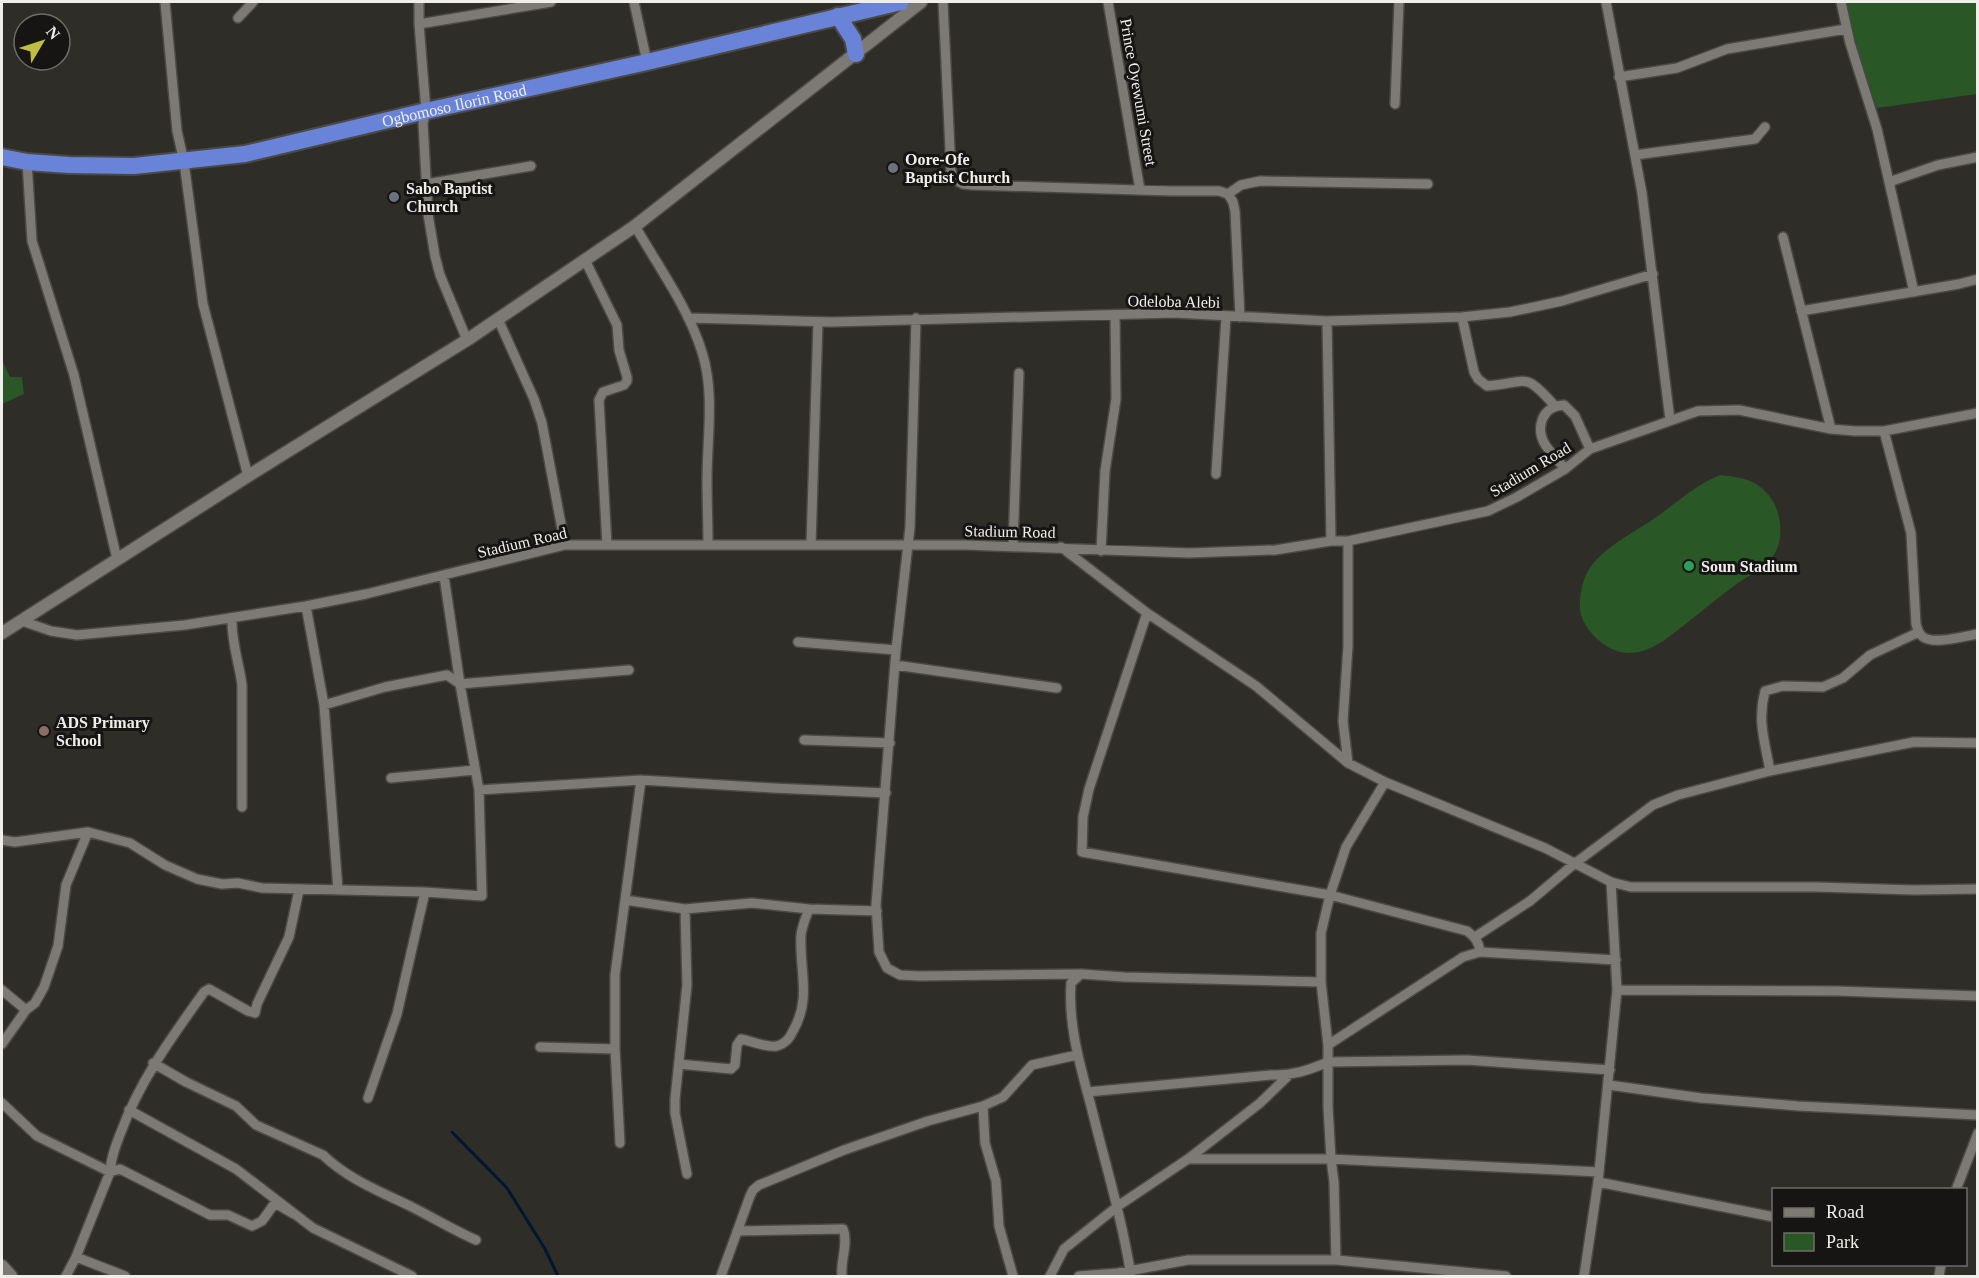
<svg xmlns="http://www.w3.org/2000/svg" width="1979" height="1278" font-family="'Times New Roman',serif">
	<rect width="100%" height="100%" fill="#2f2d28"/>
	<path fill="#295725" d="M1846,2H1977V94L1877,108L1860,58Z
		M2,360L10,377H22L24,394L2,404Z
		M1720,475C1743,477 1762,481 1774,503C1783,520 1784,548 1768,562C1760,571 1744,578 1734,586C1711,603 1689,622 1666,639C1654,647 1643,653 1628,653C1608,653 1583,631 1580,610C1579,598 1582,581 1588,571C1602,548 1631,534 1652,520C1676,504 1693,486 1720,475Z"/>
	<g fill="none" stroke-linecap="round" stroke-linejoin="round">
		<path stroke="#001730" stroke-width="3" d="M452,1132L507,1188L545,1249L558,1276"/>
		<defs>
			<path id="street" d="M165,2L177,131L184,162L203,304L248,476
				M419,2V24L426,111L423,123L428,214L435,256L440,275L467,340
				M634,2L647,62
				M943,2L951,171L955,180L963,184L972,185L1171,191H1219L1228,194L1233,202L1235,211L1240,317
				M1108,2L1140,190
				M1606,2L1642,193L1670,420
				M1841,2L1850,43L1877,129L1914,292
				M238,18L253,2
				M419,24L551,2
				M1619,77L1677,68L1727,49L1846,29
				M1395,104L1399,2
				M1635,155L1755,139L1765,127
				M27,162L32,241L74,375L117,559
				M1889,182L1938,165L1978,157
				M426,184L531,166
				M1228,194L1241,185L1260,181L1428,184
				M635,226C658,266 688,307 702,352C715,393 707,438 707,480C707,502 708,523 708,545
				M1783,237L1831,429
				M585,260L617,325L619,350L627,377V381L624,385L603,392L599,400L607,545
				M1801,311L1959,284L1978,279
				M1462,317L1474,372L1478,379L1487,386C1528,383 1523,370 1554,405
				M688,318L832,322L1174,313L1327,321L1462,317L1510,312L1562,301L1653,274
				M916,318L910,527L896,650L876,905L879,952L887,968L900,975L919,976L1081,974L1124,977L1321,982
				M498,319L534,399L542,423L565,545
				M1327,321L1331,541
				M1884,431L1911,533L1916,624C1917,628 1919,634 1923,637C1934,645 1964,636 1978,634
				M1565,469C1559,461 1552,454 1546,446C1535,429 1541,406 1564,405L1575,416L1590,449
				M1216,474L1226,317
				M1348,541V646L1343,721L1348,763
				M811,545L818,322
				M1013,546L1019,373
				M1061,547L1147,613L1256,686L1348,763L1385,782L1545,848L1611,882L1631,887H1817L1914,890L1978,889
				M1101,551L1105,471L1116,399L1115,315
				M306,606L324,705L338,890
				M1147,613L1089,789L1083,817L1082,852L1330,895L1467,931C1475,937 1479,942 1480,952
				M232,618C231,641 239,662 242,685V807
				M22,621L51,631L77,635L185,625L306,606L366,594L565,545H965L1189,553L1275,550L1331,541H1348L1488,511L1517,497L1565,469L1590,449L1698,411L1739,410L1831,429L1855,431H1884L1978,413
				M798,642L896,650
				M895,665L1057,688
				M324,705L385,687L447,675L460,684L629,670
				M804,740L890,743
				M1770,771C1765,742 1757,721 1765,691L1783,686L1823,687L1843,678L1870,655L1919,632
				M391,778L475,770
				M479,790L641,780L773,788L886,793
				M2,840L15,842L88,832L130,843L165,865L197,879L222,884L238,883L262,888L425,892L482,896L479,790L460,684L444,576
				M625,900L685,909L752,903L809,909L877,911
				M685,909L687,985L675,1099V1113L687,1174
				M1475,937L1530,901L1574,864L1653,805L1678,795L1770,771L1914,742L1978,743
				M1081,974L1071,983C1068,1025 1080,1065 1091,1106C1105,1163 1122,1218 1131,1276
				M2,990L26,1010
				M1617,990L1837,991L1978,996
				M2,1044L26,1010L35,1003L44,987L58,946L66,885L88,832
				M1328,1045L1463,957L1480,952L1616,960
				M540,1047L615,1049
				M153,1063L186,1082L236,1106L256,1125L323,1155C348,1179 379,1191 410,1206C432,1217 453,1230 476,1240
				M679,1064L731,1069L735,1065L737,1045L741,1039C751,1041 767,1048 777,1046C785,1044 790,1038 793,1031C812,998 799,970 801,935C802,926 806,917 809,909
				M1609,1085L1701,1098L1798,1106L1978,1115
				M1087,1092L1271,1075C1292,1076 1309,1070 1328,1062L1467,1060L1610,1070
				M368,1098L397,1014L425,892
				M2,1103L37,1136L110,1172L120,1169L210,1215H228L252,1226L262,1221L275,1203L294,1214
				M983,1106L985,1143L996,1181L999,1226L1013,1276
				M129,1110L236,1169L313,1228L412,1276
				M620,1143L615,1049V975L641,780
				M1188,1159H1331L1599,1172
				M1598,1182L1774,1217
				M1956,1190L1978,1133
				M737,1231L843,1229C849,1242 840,1262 842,1276
				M76,1257L125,1276
				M1336,1260L1334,1182L1331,1159L1328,1107V1045L1321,982V933L1330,895L1346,847L1385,782
				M66,1276L76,1257L110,1172C111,1157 116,1145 121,1132C140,1080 172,1037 204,992L209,989L248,1011L255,1013L257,1004L289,937L299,890
				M721,1276L750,1196L753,1190L759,1185L844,1150L928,1121L983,1106L1003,1097L1032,1065L1077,1055
				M1050,1276L1064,1249L1118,1206L1188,1159L1260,1103L1288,1076
				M1079,1276L1118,1273L1188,1260H1336L1506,1276
				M1584,1276L1598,1182L1617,990L1611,882
				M1939,1276L1941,1264"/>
			<path id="secondary" d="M2,633L248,476L467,340L635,226L921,2
				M2,1266L11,1276"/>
			<g id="highway">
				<path d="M838,16L853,39L856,54"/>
				<path id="s1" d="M2,157L27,162L69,165L134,166L245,154L426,111L647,62L901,2"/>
			</g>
		</defs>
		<use href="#street" stroke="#4b4945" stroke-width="12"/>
		<use href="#secondary" stroke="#4b4945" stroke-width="15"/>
		<use href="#highway" stroke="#4b4945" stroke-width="20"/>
		<use href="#street" stroke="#7d7a75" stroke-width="9"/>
		<use href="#secondary" stroke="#7d7a75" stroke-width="12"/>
		<use href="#highway" stroke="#6983d9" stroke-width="16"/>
	</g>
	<g fill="#6b7280" stroke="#161513" stroke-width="2">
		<circle cx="893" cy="168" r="6"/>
		<circle cx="394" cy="197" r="6"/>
	</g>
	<circle fill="#2e9e5b" stroke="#161513" stroke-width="2" cx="1689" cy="566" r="6"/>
	<circle fill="#8d6e63" stroke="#161513" stroke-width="2" cx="44" cy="731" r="6"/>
	<g text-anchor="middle" stroke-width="6" stroke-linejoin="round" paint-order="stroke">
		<g font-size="16" fill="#efeeeb" stroke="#161513">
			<text transform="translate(1139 92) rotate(80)" y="6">Prince Oyewumi Street</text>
			<text dy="6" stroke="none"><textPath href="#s1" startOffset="459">Ogbomoso Ilorin Road</textPath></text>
			<text transform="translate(1174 301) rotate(1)" y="6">Odeloba Alebi</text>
			<text transform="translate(1530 469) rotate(-31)" y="6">Stadium Road</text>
			<text transform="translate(1010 531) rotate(1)" y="6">Stadium Road</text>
			<text transform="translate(522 542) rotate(-13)" y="6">Stadium Road</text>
		</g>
		<g font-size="16" font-weight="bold" fill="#efeeeb" stroke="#161513" text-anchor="start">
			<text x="905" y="165">Oore-Ofe<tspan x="905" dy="18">Baptist Church</tspan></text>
			<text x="406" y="194">Sabo Baptist<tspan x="406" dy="18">Church</tspan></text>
			<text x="1701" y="572">Soun Stadium</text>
			<text x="56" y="728">ADS Primary<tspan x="56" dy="18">School</tspan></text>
		</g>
	</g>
	<rect width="1979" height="1278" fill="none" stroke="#efeeeb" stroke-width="6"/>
	<rect x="1772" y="1188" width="195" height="78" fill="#161513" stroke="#6d6c69" stroke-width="1.5"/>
	<rect x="1784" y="1208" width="30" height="9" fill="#7d7a75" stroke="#6d6c69" stroke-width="1.5"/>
	<text x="1826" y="1218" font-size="18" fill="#efeeeb">Road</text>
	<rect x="1784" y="1233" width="30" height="18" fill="#295725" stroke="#6d6c69" stroke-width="1.5"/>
	<text x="1826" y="1248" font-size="18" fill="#efeeeb">Park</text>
	<g transform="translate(42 42) rotate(51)"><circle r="28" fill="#161513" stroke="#6d6c69" stroke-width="1.5"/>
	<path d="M0-4.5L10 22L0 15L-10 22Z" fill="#bdbf43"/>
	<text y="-9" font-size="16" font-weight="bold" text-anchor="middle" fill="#efeeeb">N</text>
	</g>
</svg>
